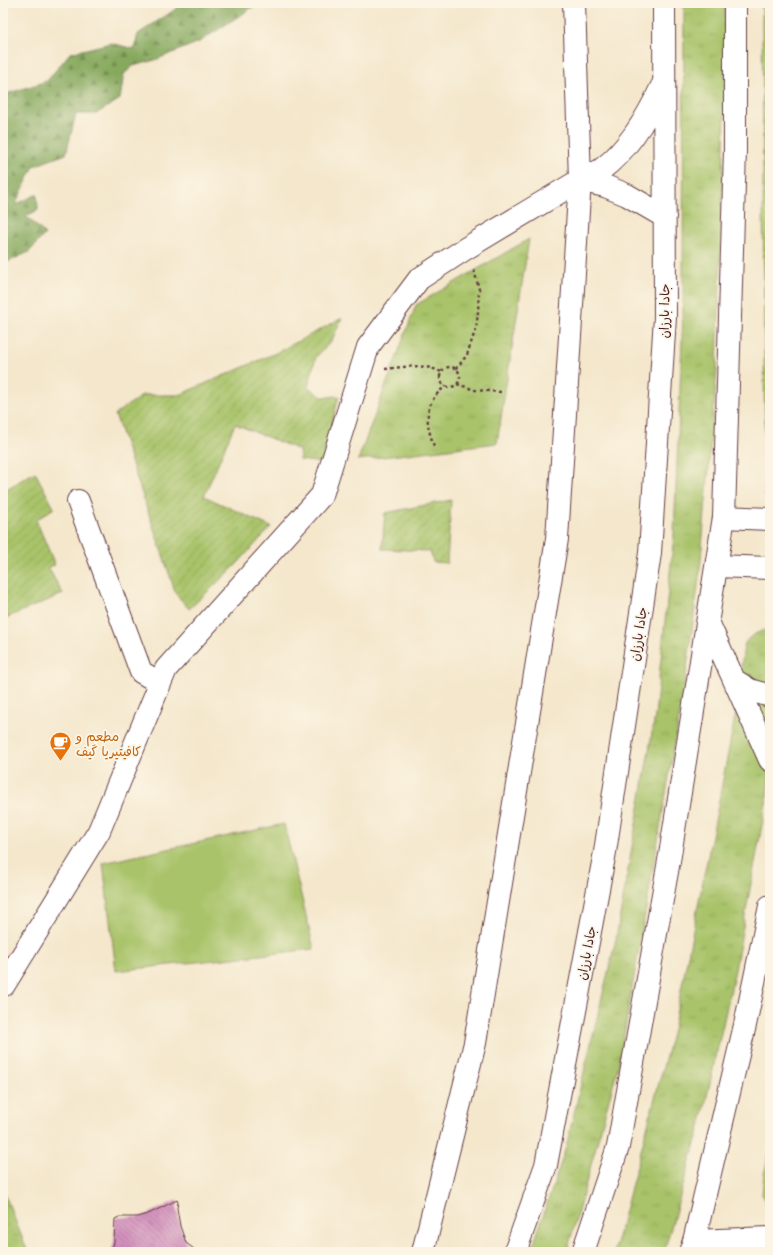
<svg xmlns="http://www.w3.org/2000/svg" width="773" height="1255" font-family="Mali,'Playpen Sans Arabic',sans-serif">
	<defs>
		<pattern id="forest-firs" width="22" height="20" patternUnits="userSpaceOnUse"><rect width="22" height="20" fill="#86a95d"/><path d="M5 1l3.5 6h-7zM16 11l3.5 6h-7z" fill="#70894d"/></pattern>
		<pattern id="park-tufts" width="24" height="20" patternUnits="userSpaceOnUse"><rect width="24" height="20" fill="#a8c369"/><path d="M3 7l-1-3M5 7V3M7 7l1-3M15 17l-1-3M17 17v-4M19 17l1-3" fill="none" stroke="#92a75b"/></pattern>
		<pattern id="garden-furrows" width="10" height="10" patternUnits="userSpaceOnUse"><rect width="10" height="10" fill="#a8c369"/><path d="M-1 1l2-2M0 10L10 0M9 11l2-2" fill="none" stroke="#92a75b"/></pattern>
		<pattern id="building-back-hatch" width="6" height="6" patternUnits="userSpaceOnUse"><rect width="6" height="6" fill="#d290bc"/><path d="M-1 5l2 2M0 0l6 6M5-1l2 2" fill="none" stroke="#ac7599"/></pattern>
	</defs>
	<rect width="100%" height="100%" fill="#fcf5e5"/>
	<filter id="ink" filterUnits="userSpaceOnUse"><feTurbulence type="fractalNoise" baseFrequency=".025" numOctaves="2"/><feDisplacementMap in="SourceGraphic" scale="8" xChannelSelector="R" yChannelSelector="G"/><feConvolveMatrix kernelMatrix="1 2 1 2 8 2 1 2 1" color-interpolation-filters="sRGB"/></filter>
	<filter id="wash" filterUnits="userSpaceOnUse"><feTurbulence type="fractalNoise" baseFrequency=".012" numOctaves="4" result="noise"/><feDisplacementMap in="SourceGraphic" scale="16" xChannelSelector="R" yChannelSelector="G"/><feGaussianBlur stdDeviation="0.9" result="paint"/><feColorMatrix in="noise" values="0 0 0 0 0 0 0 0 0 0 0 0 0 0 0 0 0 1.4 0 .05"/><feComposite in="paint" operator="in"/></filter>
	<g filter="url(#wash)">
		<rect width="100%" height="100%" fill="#f4e7cc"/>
		<path fill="url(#forest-firs)" stroke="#686444" d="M185,3H259L199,42L155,60L133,66L124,74L120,99L96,114H76L66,154L34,166L15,205L37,194L38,210L26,216L45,234L29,252L3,264V95L47,81L70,53L111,43L134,49L138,34Z"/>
		<path fill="url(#park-tufts)" stroke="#79714a" d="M684,3H725V114L717,369L700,571L683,696L619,1063L567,1252H531L566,1147L616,939L655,716L674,535L683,316Z
			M762,3H770V503L765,495Z
			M529,239L497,443L358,460L416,305Z
			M770,629V694L740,681C741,674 743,647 745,643C750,635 762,630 770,629Z
			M741,688L770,698V754Z
			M739,696L769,769L767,798L734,975L701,1123L664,1252H614L673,1030L715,821Z
			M770,1152V1207L762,1195L764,1174Z
			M3,1190L28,1252H3Z"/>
		<path fill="url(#garden-furrows)" stroke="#79714a" d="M342,318L331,342L316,357L308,387L322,397L339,396L322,463L300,460L299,450L235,424L204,496L271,527L235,566L189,609L176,594L115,414L143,395H179L276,353Z
			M35,472L54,508L36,520L55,565L48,567L63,594L3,619V491Z
			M451,500L447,563L433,562L430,551L382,549L385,513Z"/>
		<path fill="#a8c369" stroke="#79714a" d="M284,824L314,949L116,971L103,863Z"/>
		<g id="blocks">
			<path fill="url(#building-back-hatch)" d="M177,1200L178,1202L177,1208L180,1226L186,1243L198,1252H111L114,1242L115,1219L119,1217H138L148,1214Z"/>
		</g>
	</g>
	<g filter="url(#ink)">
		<use href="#blocks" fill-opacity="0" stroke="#643d43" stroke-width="1"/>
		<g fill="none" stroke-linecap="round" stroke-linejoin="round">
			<defs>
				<path id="minor" d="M78,501L141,672L160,683
					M4,985L99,831L166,669L322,495L368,347L419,279L465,249L580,180
					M694,1241L770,1238"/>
				<path id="major" d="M724,517L770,519
					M717,566L770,568
					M423,1252L475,1043L557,539L580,180L574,3
					M690,1252L694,1241L745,1025L770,906"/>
				<path id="highway" d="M580,180C587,177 595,174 602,169C629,149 648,116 662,86
					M580,180L605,186L627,195L665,217
					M708,622L770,760
					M734,680L750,690L770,696
					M515,1252L546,1165L605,852L650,553L665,317L664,3
					M583,1252L618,1147L670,855L724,517L735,150V3"/>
			</defs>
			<use href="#minor" stroke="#643d43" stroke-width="24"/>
			<use href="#major" stroke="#643d43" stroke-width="24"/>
			<use href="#highway" stroke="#643d43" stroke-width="24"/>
			<path stroke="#643d43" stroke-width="2.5" stroke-dasharray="3 3" stroke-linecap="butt" d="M440 377a10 10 0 1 1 20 0a10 10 0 1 1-20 0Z
				M385,369C404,367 424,363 441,372
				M456,369L467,355L476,328L478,313L479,289L474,270
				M457,384L475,390L501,392
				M434,446C425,422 423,403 446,386"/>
			<use href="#minor" stroke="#fff" stroke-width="22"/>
			<use href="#major" stroke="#fff" stroke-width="22"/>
			<use href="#highway" stroke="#fff" stroke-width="22"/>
		</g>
	</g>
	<defs>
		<symbol id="cafe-pin" viewBox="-11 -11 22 30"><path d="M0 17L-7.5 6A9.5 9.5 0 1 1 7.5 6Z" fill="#e8710a" stroke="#fcf5e5"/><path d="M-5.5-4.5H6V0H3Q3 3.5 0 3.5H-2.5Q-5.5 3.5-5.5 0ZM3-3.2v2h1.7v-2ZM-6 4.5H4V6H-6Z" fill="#fff"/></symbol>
	</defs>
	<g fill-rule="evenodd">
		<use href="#cafe-pin" x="48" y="730" width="25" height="34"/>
	</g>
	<g text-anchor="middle" stroke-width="3.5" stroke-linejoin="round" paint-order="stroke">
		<g font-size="13" fill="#4a1f2b" stroke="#fcf5e5">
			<text transform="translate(664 311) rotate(-89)" y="5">جادا بارزان</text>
			<text transform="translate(638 634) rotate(-81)" y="5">جادا بارزان</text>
			<text transform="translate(586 953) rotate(-79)" y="5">جادا بارزان</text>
		</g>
		<g font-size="13" fill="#c56008" stroke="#fcf5e5" text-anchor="start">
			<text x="76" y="741">مطعم و<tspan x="76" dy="15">كافيتيريا كَيف</tspan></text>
		</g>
	</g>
	<rect width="773" height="1255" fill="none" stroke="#fcf5e5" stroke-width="16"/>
</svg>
